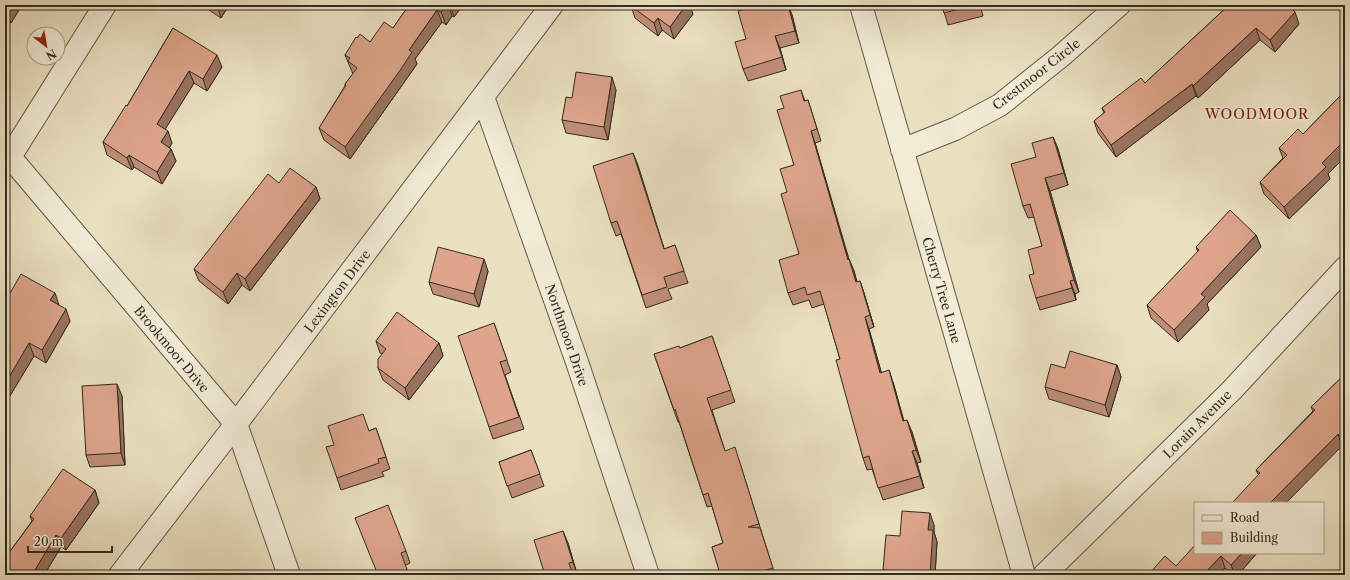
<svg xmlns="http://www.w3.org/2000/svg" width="1350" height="580" font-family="'Libre Caslon Text',serif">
	<rect width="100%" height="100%" fill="#ebe1c1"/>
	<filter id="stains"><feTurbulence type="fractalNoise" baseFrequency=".005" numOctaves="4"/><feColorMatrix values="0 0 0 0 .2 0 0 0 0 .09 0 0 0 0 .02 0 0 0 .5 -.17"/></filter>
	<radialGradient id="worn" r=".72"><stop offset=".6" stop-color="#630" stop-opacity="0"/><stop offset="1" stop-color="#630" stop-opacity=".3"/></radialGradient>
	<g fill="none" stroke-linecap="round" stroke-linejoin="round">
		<defs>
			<path id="street" d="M861,5L1024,575
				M483,97L577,362L648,575
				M902,150L955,129L1000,105L1060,57L1119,5
				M5,151L236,424L289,575
				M5,165L105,5
				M120,575L236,424L552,5
				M1044,575L1232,390L1345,268"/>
		</defs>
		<use href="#street" stroke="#615849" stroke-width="24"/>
		<use href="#street" stroke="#f2ecd7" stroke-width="22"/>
	</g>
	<path fill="#bf8e78" stroke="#332b21" d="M5,5H22L11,23L5,19Z
		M203,5H229L221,18L203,6Z
		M239,5H249L246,10Z
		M409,5H463L454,17L452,16L446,25L442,22L415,59L417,64L405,81L350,159L324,140L319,128L345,86V84L353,74L345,55L357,38L370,42L393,28Z
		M788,5L792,15L799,43L780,48L786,70L748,81L743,69L746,39Z
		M942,5H980L983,16L948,25Z
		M1229,5L1299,24L1275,52L1260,40L1198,98L1196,96L1116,157L1098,133L1094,121L1104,113L1102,108L1145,83Z
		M631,6L693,14L674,39L662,30L658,36L635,18Z
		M173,28L222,67L207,91L194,83L165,129L172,143L169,148L171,149L176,161L162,184L134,167L132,170L107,155L103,142L127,106Z
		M616,90L608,140L566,133L562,120L572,98Z
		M801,90L805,101L808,100L821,141L815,143L849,259L854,271L857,282L860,281L864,293L874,327L869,329L881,372L893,382L904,421L912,432L921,462L917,463L924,488L883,500L872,469L867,470L863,458L840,359L824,304L812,308L809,300L793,305L788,293L799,254L787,192L794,165L784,108Z
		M1345,91V157L1328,174L1330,179L1289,219L1264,194L1260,182L1283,158L1279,148L1303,134Z
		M1053,137L1058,149L1068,185L1050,191L1079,292L1075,294L1076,300L1040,310L1036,298L1034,274L1042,246L1034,217L1028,218L1023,206L1036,157Z
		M633,153L664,249L675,245L688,283L668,289L672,299L646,308L621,234L616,236L611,223Z
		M279,183L316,187L320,199L250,291L242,285L228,304L199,281L194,269Z
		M1256,235L1261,247L1207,304L1209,310L1178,342L1151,318L1147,305L1198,252L1196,247Z
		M488,271L479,307L433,294L429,282Z
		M5,302L59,305L70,321L46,363L34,356L5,404Z
		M494,323L511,372L505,375L524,429L493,439L489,427Z
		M712,336L735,402L712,410L725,451L739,460L775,575H721L712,547L723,543L712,506L707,507L703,495L679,422H678L654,354L680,348Z
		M376,341L439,343L443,356L409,400L383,380L378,368L382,354L380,353Z
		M1117,365L1121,377L1109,417L1049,399L1045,387L1065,368Z
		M1345,374V448L1342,446L1258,474L1256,470L1313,411L1311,407Z
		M122,396L125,465L90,467L86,455Z
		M376,428L390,469L382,472L384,476L341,490L337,478L334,445Z
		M531,450L544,486L512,498L499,462Z
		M95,490L99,503L66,550L61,547L44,575H5L8,554L32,521L30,516Z
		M934,525V532L937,542L935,575H885L883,570L900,536Z
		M360,530L406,551L410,563L406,565Z
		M568,543L577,574L573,575H545Z
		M1195,553H1257L1238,575H1233L1225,568L1219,575H1148L1176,566Z"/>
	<path fill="#9b7462" stroke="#332b21" d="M10,5H22L11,23L7,10Z
		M217,5H229L221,18Z
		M245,5H249L246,10Z
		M447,5H448L452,16L446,25L441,12Z
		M450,5H463L454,17Z
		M686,5H690L693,14L674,39L670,27Z
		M788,5L792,15L799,43L795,31Z
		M437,10L442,22L415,59L417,64L405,81L350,159L345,147L409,50Z
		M1295,12L1299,24L1275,52L1270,40Z
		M658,18L662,30L658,36L654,23Z
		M1256,28L1260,40L1198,98L1193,86Z
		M775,36L780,48L786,70L782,57Z
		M217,55L222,67L207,91L203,79Z
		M189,71L194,83L161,136L157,124Z
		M612,77L616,90L608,140L604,127Z
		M1192,84L1196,96L1116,157L1111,145Z
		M168,131L172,143L165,155L161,142Z
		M811,131L815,143L852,272L848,260Z
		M1053,137L1058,149L1068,185L1064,173Z
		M1345,140V157L1328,174L1330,179L1289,219L1284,207L1322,163Z
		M171,149L176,161L162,184L157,172Z
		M633,153L638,165L668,261L664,249Z
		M129,155L134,167L132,170L127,158Z
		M1045,178L1050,191L1079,292L1074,280Z
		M316,187L320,199L250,291L245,279Z
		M1256,235L1261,247L1207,304L1209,310L1178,342L1174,330L1201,294Z
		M484,259L488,271L479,307L474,294Z
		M849,259L854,271L860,294L856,282Z
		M237,273L242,285L228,304L223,292Z
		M860,281L864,293L874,327L870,315Z
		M1070,281L1075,294L1076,300L1072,288Z
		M55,293L59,305L50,300Z
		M66,309L70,321L46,363L42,350Z
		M865,317L869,329L885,385L880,373Z
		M29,343L34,356L5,404V384Z
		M439,343L443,356L409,400L405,388Z
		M1117,365L1121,377L1109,417L1105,405Z
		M889,370L893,382L907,433L903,421Z
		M117,384L122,396L125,465L121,453Z
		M907,420L912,432L921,462L916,450Z
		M1338,434L1342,446L1286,503H1270Z
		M1345,435V445L1342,438Z
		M912,451L917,463L924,488L920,476Z
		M95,490L99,503L66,550L61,538Z
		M930,513L934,525V532L937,542L935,575H930V573L928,530Z
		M563,531L568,543L577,574L573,562Z
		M56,535L61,547L44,575H32Z
		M1242,553H1257L1238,575H1235L1231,565Z
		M1221,556L1225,568L1219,575H1203Z"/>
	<path fill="#dea58c" stroke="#332b21" d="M5,5H10L7,10L5,9Z
		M409,5H447L441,12L437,10L409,50L412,52L401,69L345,147L319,128L346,85L345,84L357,68L348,61L350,58L345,55L356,37L357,38L360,34L370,42L384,22L393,28Z
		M632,5H686L670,27L658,18L654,23L631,6Z
		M757,5H788L795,31L775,36L782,57L743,69L735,42L746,39L738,11L757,6Z
		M942,5H974L944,13Z
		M1229,5H1288L1295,12L1270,40L1256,28L1193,86L1192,84L1111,145L1094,121L1105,112L1102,108L1141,78L1145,83Z
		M173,28L217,55L203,79L189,71L157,124L168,131L161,142L171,149L157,172L129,155L127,158L103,142L126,105L127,106Z
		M576,72L612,77L604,127L562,120L566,97L572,98Z
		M801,90L804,101L808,100L817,129L811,131L848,260L849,259L856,282L860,281L870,315L865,317L880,373L889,370L903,421L907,420L916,450L912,451L920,476L878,488L869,456L863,458L836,360L840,359L820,291L807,295L805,287L788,293L779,260L799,254L781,194L787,192L780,169L794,165L777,110L784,108L780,96Z
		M1345,91V140L1322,163L1326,167L1284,207L1260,182L1287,155L1279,148L1298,129L1303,134Z
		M1053,137L1064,173L1045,178L1074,280L1070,281L1072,288L1036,298L1029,275L1034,274L1028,250L1042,246L1030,204L1023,206L1011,164L1036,157L1032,143Z
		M633,153L664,249L675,245L684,271L664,277L667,287L642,295L617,221L611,223L593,166Z
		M290,168L316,187L245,279L237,273L223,292L194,269L268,174L279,183Z
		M1230,210L1256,235L1201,294L1205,297L1174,330L1147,305L1199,250L1196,247Z
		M438,247L484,259L474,294L429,282Z
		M21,274L55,293L50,300L66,309L42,350L29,343L5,384V320L8,315L5,313V302Z
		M397,312L439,343L405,388L378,368V359L386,349L376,341Z
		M494,323L507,360L500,362L519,417L489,427L458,336Z
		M712,336L731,390L707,398L725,451L735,447L759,524L748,527L760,528L773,568L750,575H732L730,570L720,574L712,547L723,543L708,493L703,495L675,409L674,410L654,354L679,346L680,348Z
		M1070,351L1117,365L1105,405L1045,387L1051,364L1065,368Z
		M1345,374V435L1342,438L1338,434L1270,503H1232L1260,473L1256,470L1315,410L1311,407Z
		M117,384L121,453L86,455L82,386Z
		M363,414L369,431L376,428L386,457L378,459L379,463L337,478L326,447L334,445L328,426Z
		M531,450L540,474L507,486L499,462Z
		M63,469L95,490L61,538L56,535L32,575H5V552L8,554L34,519L30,516Z
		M388,505L406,551L401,553L409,575H378L355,518Z
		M902,511L930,513L928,530H933L930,573L883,570L886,535L900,536Z
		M563,531L573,562L569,563L573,575H545L534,540Z
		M1195,545V553H1242L1231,565L1221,556L1203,575H1148L1165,556L1176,566Z
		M211,572L212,575H203Z"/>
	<g text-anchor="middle" stroke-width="3" stroke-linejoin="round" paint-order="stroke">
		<g font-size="13" fill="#332b21" stroke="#f2ecd7">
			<text transform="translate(1036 74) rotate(-38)" y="5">Crestmoor Circle</text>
			<text transform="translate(942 290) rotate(74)" y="5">Cherry Tree Lane</text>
			<text transform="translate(337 291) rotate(-53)" y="5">Lexington Drive</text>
			<text transform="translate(567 335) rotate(71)" y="5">Northmoor Drive</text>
			<text transform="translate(172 349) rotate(50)" y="5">Brookmoor Drive</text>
			<text transform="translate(1197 424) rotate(-45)" y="5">Lorain Avenue</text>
		</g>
		<g font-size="14" letter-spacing="1" fill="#7a1f14" stroke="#f2ecd7">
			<text x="1257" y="119">WOODMOOR</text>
		</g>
	</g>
	<rect width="1350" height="580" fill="none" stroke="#ebe1c1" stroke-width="20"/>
	<rect x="6" y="6" width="1338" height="568" fill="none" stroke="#332b21" stroke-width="2"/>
	<rect x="10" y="10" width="1330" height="560" fill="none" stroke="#332b21"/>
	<rect x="1194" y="502" width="130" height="52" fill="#f2ecd7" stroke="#a69f8e"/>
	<rect x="1202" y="515" width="20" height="6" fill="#f2ecd7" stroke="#a69f8e"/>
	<text x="1230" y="522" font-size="12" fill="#332b21">Road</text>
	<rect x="1202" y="532" width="20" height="12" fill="#dea58c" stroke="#a69f8e"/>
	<text x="1230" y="542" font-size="12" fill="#332b21">Building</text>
	<g transform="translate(46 46) rotate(149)"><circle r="19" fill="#f2ecd7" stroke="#a69f8e"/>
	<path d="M0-3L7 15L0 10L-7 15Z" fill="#8f2418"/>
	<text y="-6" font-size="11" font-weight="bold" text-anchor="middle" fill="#332b21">N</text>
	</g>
	<path d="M28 546v6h84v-6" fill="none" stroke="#332b21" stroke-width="2"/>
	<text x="34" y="546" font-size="12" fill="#332b21" stroke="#f2ecd7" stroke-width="3" paint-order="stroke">20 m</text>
	<rect width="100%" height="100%" filter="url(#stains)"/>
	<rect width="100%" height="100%" fill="url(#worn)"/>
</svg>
